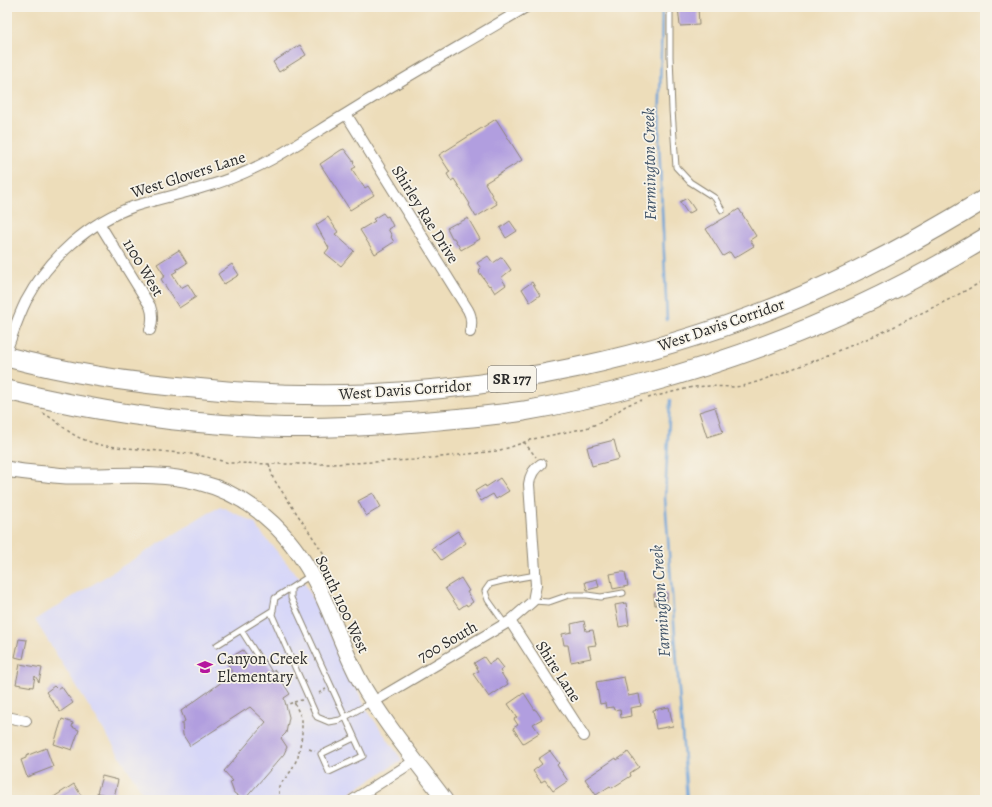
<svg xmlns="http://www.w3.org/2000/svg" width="992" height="807" font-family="Alegreya,serif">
	<rect width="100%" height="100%" fill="#f7f3e8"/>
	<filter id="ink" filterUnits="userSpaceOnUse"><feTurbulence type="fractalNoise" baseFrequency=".025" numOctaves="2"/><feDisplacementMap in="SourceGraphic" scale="8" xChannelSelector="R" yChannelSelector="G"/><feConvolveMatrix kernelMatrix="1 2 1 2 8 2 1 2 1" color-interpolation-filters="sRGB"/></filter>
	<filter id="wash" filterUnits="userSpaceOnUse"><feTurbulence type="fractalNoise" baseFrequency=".012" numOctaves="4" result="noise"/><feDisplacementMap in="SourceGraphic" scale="16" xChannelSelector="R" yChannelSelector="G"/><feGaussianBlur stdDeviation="0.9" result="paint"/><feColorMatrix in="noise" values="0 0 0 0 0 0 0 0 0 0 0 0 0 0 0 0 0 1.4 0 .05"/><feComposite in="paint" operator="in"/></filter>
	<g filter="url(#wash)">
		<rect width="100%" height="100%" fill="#edddba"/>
		<path fill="#d7d7f8" d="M220,506L255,523L258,529L296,574L303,580L326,625L367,710L402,760L339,800H147L35,620Z"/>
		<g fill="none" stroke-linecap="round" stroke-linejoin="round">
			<path stroke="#6aa1d8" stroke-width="2.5" d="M662,7L659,142L667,320
				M670,400L665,498L687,800"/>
		</g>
		<g id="blocks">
			<path fill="#b19edf" d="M678,7H698L699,25L680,26Z
				M300,45L306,55L279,72L273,62Z
				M496,119L522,160L485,183L497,204L476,217L469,205L470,204L454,179L451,181L447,174L450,172L439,155Z
				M344,149L354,162L353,163L356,167L352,169L361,183H362L365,188L368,186L374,195L350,210L320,164L341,150Z
				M687,198L695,210L688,214L680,202Z
				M739,209L756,236L750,240L754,246L734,258L730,252L723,256L706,229Z
				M383,213L386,217L388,216L393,226L388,229L392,236L391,237L394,242L375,254L360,230L375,221L373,219Z
				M328,217L338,232L335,234L354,251L341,266L325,253L329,248L316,225Z
				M468,218L480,239L461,250L454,238H452L447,228L456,223V224Z
				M510,221L517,231L506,238L500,228Z
				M179,250L187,263L176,270L177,271L172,274L181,288L188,284L196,297L179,308L161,279L165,276L157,264Z
				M488,256L493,263L502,257L511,270L501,278L506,285L495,293L490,285L489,286L479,272L480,271L479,270L481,268L477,263Z
				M232,264L239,275L224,284L218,274Z
				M532,282L540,295L530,302L522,289Z
				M715,407L723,432L707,437L699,412Z
				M614,440L619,459L592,466L587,447Z
				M500,478L509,491L496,499L493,494L481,501L475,491L485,485L486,487Z
				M373,493L381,507L366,516L358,501Z
				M458,531L466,543L441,560L432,548Z
				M621,572H625L628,586L613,589L610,574Z
				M461,578L469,591L467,592L473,602L467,606L466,604L459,609L445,588Z
				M597,579L599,587L587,590L585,582Z
				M667,593V604L655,605L654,594Z
				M626,603L629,625L619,627L615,605Z
				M584,621L586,631L593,630L596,645L588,646L591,658L571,662L568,645H564L562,634L572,632L571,624Z
				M19,639L27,640L23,659L15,657Z
				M243,650L254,665L258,663L262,664L264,659L272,672L275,670L290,694L284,698L289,717L286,733L281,738L287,747L284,754L244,800L234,793L230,782L233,781L224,771L266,722L250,707L190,746L183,735L182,723L185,721L181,711L233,674L226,660Z
				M484,657L489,664L497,659L504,668L500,671L508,684L489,697L473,674L479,671L474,663Z
				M20,664L42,668L39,682L35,676L33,687L16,684Z
				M624,677L628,696L639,694L641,706L630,708L631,716L621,718L620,709L614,710L613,707L606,708L605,703L600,704L596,682Z
				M54,686L57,689L61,686L73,703L60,712L46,692Z
				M524,693L535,710H536L542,719L533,724L539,733L523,743L513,728L518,725L514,719L517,717L508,704Z
				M669,707L673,726L656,729L653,710Z
				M62,719L73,723L72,727L79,730L72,750L54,744Z
				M46,748L53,767L27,777L21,760L26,758V756Z
				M550,751L559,763L557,765L568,781L553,791L545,780L541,782L533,771L542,764L538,759Z
				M628,752L639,767L630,773L631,776L612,788L610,786L596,795L585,779L616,758L617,760Z
				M102,776L118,780L114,797L97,793Z
				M74,784L82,797L77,800H49Z"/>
		</g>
	</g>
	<g filter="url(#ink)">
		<use href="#blocks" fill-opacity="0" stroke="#8c8472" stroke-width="1"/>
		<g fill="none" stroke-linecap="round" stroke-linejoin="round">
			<defs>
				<path id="lane" d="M670,7V56L672,110L676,167L690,182L715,198L722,210
					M311,575L275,598L272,615L317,717L329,722L340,720L372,702
					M291,588V598L363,756L329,772L321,754L354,738
					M533,601L549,602L569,595H587L601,597L623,593
					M505,624L488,600L485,591L490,584L502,581L536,575
					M241,630L260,660
					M217,645L273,610"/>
				<path id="street" d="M346,114L468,310C472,317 472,324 470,332
					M99,223L150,306C153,314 153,321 150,330
					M7,349C13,333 18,317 26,301C49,258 89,222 135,206C158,199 181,194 204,187C227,181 250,171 272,159C297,145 321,129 346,114C405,77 466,43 526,7
					M510,621L584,736
					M373,702L510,621L533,601L536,585L529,484C530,475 533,469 541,464
					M7,717L26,721
					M353,800L416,760"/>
				<path id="secondary" d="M7,469C20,472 33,473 46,474C54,475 62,476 71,476C113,477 156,471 198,482C257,497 297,540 322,595C335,623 345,653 360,681C384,723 416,761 445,800"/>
				<path id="highway" d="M7,357C68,373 131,383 194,388C251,394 309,396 367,394C508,388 650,358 781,305C852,276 920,239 985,199
					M7,390C93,411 181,424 269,427C319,429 368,426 417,422C453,419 489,416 524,411C564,404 604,395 644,384C764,352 879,303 985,238"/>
			</defs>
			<use href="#lane" stroke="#8c8472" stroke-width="7"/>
			<use href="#street" stroke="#8c8472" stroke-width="12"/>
			<use href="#secondary" stroke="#8c8472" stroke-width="17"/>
			<use href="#highway" stroke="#8c8472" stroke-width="21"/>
			<path stroke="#8c8472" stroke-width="1.5" stroke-dasharray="3 3" stroke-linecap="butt" d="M648,398L693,387L709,386L734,387L743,386L757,382L824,357L883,332L950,299L985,280
				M43,413C52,418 59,424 67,430C78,439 92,443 106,446L191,454L207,457L229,463H237L269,464H332L413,460L496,451L511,447L533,439L586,428L602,422L627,405L642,400
				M524,442L536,457
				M269,464L273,478L326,557L317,562
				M279,677L289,673
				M319,693L326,689
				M294,702L302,700
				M309,749L315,751
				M279,800V786L291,771L298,757L302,735V719L294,702L286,705"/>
			<use href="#lane" stroke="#fff" stroke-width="5"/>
			<use href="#street" stroke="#fff" stroke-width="10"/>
			<use href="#secondary" stroke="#fff" stroke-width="15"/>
			<use href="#highway" stroke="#fff" stroke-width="19"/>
		</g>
	</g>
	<defs>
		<symbol id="school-bare" viewBox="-9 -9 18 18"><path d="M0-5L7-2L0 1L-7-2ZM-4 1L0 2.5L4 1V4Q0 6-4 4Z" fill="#b5179e" stroke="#f7f3e8" stroke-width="2.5" paint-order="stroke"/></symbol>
	</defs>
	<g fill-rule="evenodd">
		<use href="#school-bare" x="194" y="656" width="22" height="22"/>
	</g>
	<g text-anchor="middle" stroke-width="3.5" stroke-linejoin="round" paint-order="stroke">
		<rect fill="#f7f3e8" stroke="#686764" stroke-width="1" x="488" y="366" width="48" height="26" rx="3"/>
		<g font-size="15" font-weight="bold" fill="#2b2b2b">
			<text x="512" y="384">SR 177</text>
		</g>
		<g font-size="16" fill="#2b2b2b" stroke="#f7f3e8">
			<text transform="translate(188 174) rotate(-18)" y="6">West Glovers Lane</text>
			<text transform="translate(426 214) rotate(58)" y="6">Shirley Rae Drive</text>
			<text transform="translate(144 267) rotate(59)" y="6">1100 West</text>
			<text transform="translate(721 324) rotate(-19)" y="6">West Davis Corridor</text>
			<text transform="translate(405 389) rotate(-4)" y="6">West Davis Corridor</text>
			<text transform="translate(343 604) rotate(65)" y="6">South 1100 West</text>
			<text transform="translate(447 641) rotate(-30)" y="6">700 South</text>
			<text transform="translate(559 671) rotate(57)" y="6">Shire Lane</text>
		</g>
		<g font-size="16" fill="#2b2b2b" stroke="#f7f3e8" text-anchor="start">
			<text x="217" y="664">Canyon Creek<tspan x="217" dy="18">Elementary</tspan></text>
		</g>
		<g font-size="17" font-style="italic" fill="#415468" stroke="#f7f3e8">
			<text transform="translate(649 164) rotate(-91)" y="6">Farmington Creek</text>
			<text transform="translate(660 601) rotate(-94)" y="6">Farmington Creek</text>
		</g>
	</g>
	<rect width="992" height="807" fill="none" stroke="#f7f3e8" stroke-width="24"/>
</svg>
